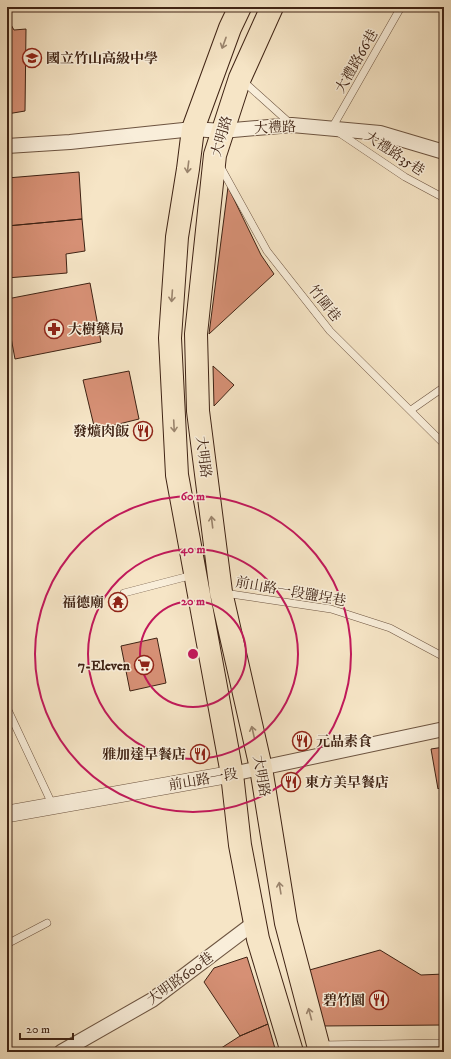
<svg xmlns="http://www.w3.org/2000/svg" width="451" height="1059" font-family="'IM FELL DW Pica','Noto Serif TC',serif">
	<rect width="100%" height="100%" fill="#f6e5c6"/>
	<filter id="stains"><feTurbulence type="fractalNoise" baseFrequency=".005" numOctaves="4"/><feColorMatrix values="0 0 0 0 .2 0 0 0 0 .09 0 0 0 0 .02 0 0 0 .5 -.17"/></filter>
	<radialGradient id="worn" r=".72"><stop offset=".6" stop-color="#630" stop-opacity="0"/><stop offset="1" stop-color="#630" stop-opacity=".3"/></radialGradient>
	<path fill="#d69075" stroke="#3f2314" d="M7,23H10L14,30L26,29L25,111L7,114Z
		M79,172L82,219L7,226V178Z
		M228,187L261,255L274,274L209,334Z
		M82,219L85,251L66,254L67,273L7,278V226Z
		M90,283L101,342L15,359L7,316V299Z
		M213,366L234,385L214,406Z
		M129,371L139,419L95,430L83,380Z
		M157,638L166,683L130,691L121,646Z
		M444,747V783L438,789L431,749Z
		M380,950L421,975L444,974V1025L322,1026L306,971Z
		M247,957L268,1024L240,1036L204,982L214,968Z
		M268,1024L276,1052H215L240,1036Z"/>
	<g fill="none" stroke-linecap="round" stroke-linejoin="round">
		<defs>
			<path id="service" d="M401,7L332,128L405,177L444,198
				M243,81L292,125
				M220,166L267,251L330,331L444,444
				M411,410L444,387
				M124,593L193,575
				M224,593L331,609L390,628L444,657
				M7,708L53,806
				M7,944L47,923
				M320,1045L444,1043"/>
			<path id="minor" d="M7,146L70,142L193,129L222,131L292,125L380,133L444,152
				M232,774L444,729
				M61,1052L152,1000L254,923"/>
			<path id="tertiary" d="M7,814L232,774"/>
			<path id="primary" d="M240,7L230,28L193,129L188,169L177,237L170,338L177,475L232,774L240,845L258,939L292,1052
				M272,7L240,78L215,155L196,334L198,411L221,592L261,768L286,923L320,1052"/>
		</defs>
		<use href="#service" stroke="#6d5440" stroke-width="8"/>
		<use href="#minor" stroke="#6d5440" stroke-width="16"/>
		<use href="#tertiary" stroke="#6d5440" stroke-width="18"/>
		<use href="#primary" stroke="#3f2314" stroke-width="24"/>
		<use href="#service" stroke="#f9eeda" stroke-width="7"/>
		<use href="#minor" stroke="#f9eeda" stroke-width="14"/>
		<use href="#tertiary" stroke="#f9eeda" stroke-width="17"/>
		<use href="#primary" stroke="#f6e5c6" stroke-width="22"/>
	</g>
	<defs><path id="oneway-shaft" d="M-6 0H5M1.5-3L5.5 0L1.5 3" fill="none" stroke-width="1.6" stroke-linecap="round" stroke-linejoin="round"/></defs>
	<g stroke="#9a846d">
		<use href="#oneway-shaft" transform="translate(224 43) rotate(110)"/>
		<use href="#oneway-shaft" transform="translate(188 167) rotate(97)"/>
		<use href="#oneway-shaft" transform="translate(172 296) rotate(94)"/>
		<use href="#oneway-shaft" transform="translate(174 426) rotate(87)"/>
		<use href="#oneway-shaft" transform="translate(212 522) rotate(-97)"/>
		<use href="#oneway-shaft" transform="translate(253 732) rotate(-103)"/>
		<use href="#oneway-shaft" transform="translate(280 888) rotate(-99)"/>
		<use href="#oneway-shaft" transform="translate(310 1014) rotate(-105)"/>
	</g>
	<g fill="none" stroke="#c2185b" stroke-width="2">
		<circle cx="193" cy="654" r="53"/>
		<circle cx="193" cy="654" r="105"/>
		<circle cx="193" cy="654" r="158"/>
	</g>
	<defs>
		<symbol id="school-ring" viewBox="-11 -11 22 22"><circle r="9.5" fill="#f9eeda" stroke="#8f2418" stroke-width="1.5"/><path d="M0-5L7-2L0 1L-7-2ZM-4 1L0 2.5L4 1V4Q0 6-4 4Z" fill="#8f2418"/></symbol>
		<symbol id="pharmacy-ring" viewBox="-11 -11 22 22"><circle r="9.5" fill="#f9eeda" stroke="#8f2418" stroke-width="1.5"/><path d="M-2-6h4v4h4v4h-4v4h-4v-4h-4v-4h4Z" fill="#8f2418"/></symbol>
		<symbol id="restaurant-ring" viewBox="-11 -11 22 22"><circle r="9.5" fill="#f9eeda" stroke="#8f2418" stroke-width="1.5"/><path d="M-5-6h1v4h1v-4h1v4h1v-4h1v5L-1.5 .5V6h-2V.5L-5-1ZM5-6V6H3V1.5H1.5Q1.5-4 5-6Z" fill="#8f2418"/></symbol>
		<symbol id="temple-ring" viewBox="-11 -11 22 22"><circle r="9.5" fill="#f9eeda" stroke="#8f2418" stroke-width="1.5"/><path d="M0-6L5-2H3V0L6.5 2.5H4V6H1.5V3h-3V6H-4V2.5H-6.5L-3 0V-2H-5Z" fill="#8f2418"/></symbol>
		<symbol id="supermarket-ring" viewBox="-11 -11 22 22"><circle r="9.5" fill="#f9eeda" stroke="#8f2418" stroke-width="1.5"/><path d="M-6-5.5h2.5l.6 2H6L4.5 2H-2.5L-4.4-4H-6ZM-1.5 3.2a1.3 1.3 0 1 0 .1 0ZM3 3.2a1.3 1.3 0 1 0 .1 0Z" fill="#8f2418"/></symbol>
	</defs>
	<g fill-rule="evenodd">
		<use href="#school-ring" x="21" y="47" width="22" height="22"/>
		<use href="#pharmacy-ring" x="43" y="318" width="22" height="22"/>
		<use href="#restaurant-ring" x="132" y="420" width="22" height="22"/>
		<use href="#temple-ring" x="107" y="591" width="22" height="22"/>
		<use href="#supermarket-ring" x="133" y="654" width="22" height="22"/>
		<use href="#restaurant-ring" x="291" y="730" width="22" height="22"/>
		<use href="#restaurant-ring" x="189" y="743" width="22" height="22"/>
		<use href="#restaurant-ring" x="280" y="771" width="22" height="22"/>
		<use href="#restaurant-ring" x="368" y="989" width="22" height="22"/>
	</g>
	<g text-anchor="middle" stroke-width="3" stroke-linejoin="round" paint-order="stroke">
		<g font-size="14" font-weight="bold" fill="#3f2314" stroke="#f9eeda" text-anchor="end">
			<text x="46" y="63" text-anchor="start">國立竹山高級中學</text>
			<text x="68" y="334" text-anchor="start">大樹藥局</text>
			<text x="129" y="436">發爌肉飯</text>
			<text x="104" y="607">福德廟</text>
			<text x="130" y="670">7-Eleven</text>
			<text x="316" y="746" text-anchor="start">元品素食</text>
			<text x="186" y="759">雅加達早餐店</text>
			<text x="305" y="787" text-anchor="start">東方美早餐店</text>
			<text x="365" y="1005">碧竹園</text>
		</g>
		<g font-size="14" fill="#3f2314" stroke="#f9eeda">
			<text transform="translate(356 61) rotate(-60)" y="5">大禮路66巷</text>
			<text transform="translate(275 127) rotate(-3)" y="5">大禮路</text>
			<text transform="translate(221 136) rotate(-74)" y="5">大明路</text>
			<text transform="translate(395 153) rotate(33)" y="5">大禮路35巷</text>
			<text transform="translate(325 303) rotate(51)" y="5">竹圍巷</text>
			<text transform="translate(204 457) rotate(83)" y="5">大明路</text>
			<text transform="translate(291 591) rotate(10)" y="5">前山路一段鹽埕巷</text>
			<text transform="translate(262 776) rotate(80)" y="5">大明路</text>
			<text transform="translate(203 779) rotate(-10)" y="5">前山路一段</text>
			<text transform="translate(180 978) rotate(-36)" y="5">大明路600巷</text>
		</g>
	</g>
	<circle cx="193" cy="654" r="6" fill="#c2185b" stroke="#f9eeda" stroke-width="2"/>
	<g font-size="12" text-anchor="middle" font-weight="bold" fill="#c2185b" stroke="#f9eeda" stroke-width="3" stroke-linejoin="round" paint-order="stroke">
		<text x="193" y="500">60 m</text>
		<text x="193" y="553">40 m</text>
		<text x="193" y="605">20 m</text>
	</g>
	<rect width="451" height="1059" fill="none" stroke="#f6e5c6" stroke-width="24"/>
	<rect x="8" y="8" width="435" height="1043" fill="none" stroke="#3f2314" stroke-width="2"/>
	<rect x="12" y="12" width="427" height="1035" fill="none" stroke="#3f2314"/>
	<path d="M20 1033v6h53v-6" fill="none" stroke="#3f2314" stroke-width="2"/>
	<text x="26" y="1033" font-size="12" fill="#3f2314" stroke="#f9eeda" stroke-width="3" paint-order="stroke">20 m</text>
	<rect width="100%" height="100%" filter="url(#stains)"/>
	<rect width="100%" height="100%" fill="url(#worn)"/>
</svg>
